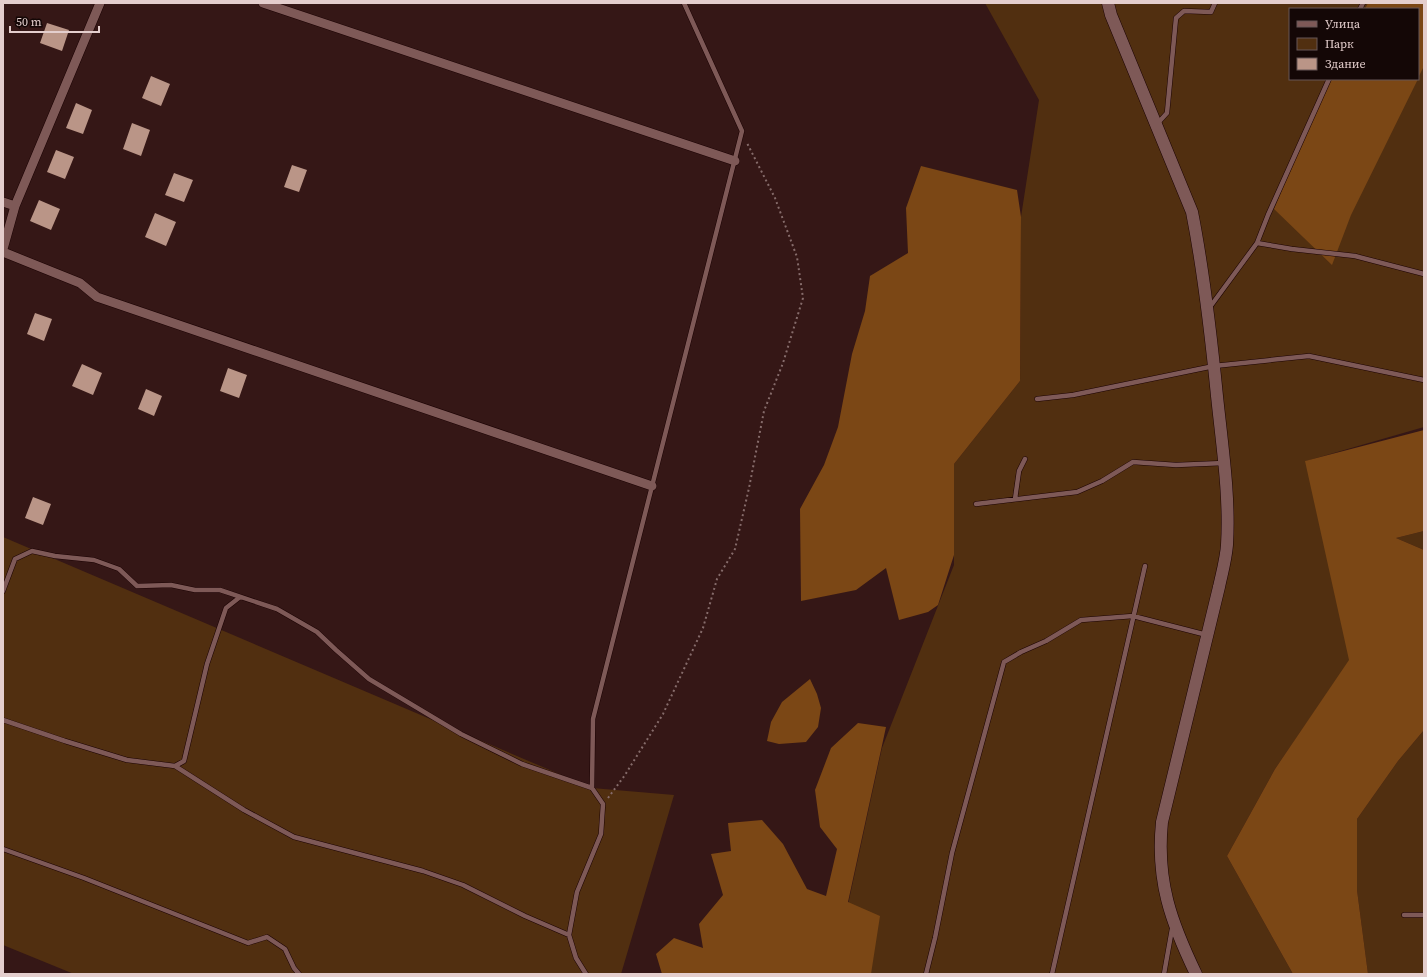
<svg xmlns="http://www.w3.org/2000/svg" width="1427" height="977" font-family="'Source Serif 4',serif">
	<rect width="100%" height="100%" fill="#351716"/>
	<path fill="#512f10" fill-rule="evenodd" d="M985,3H1424V427L1306,461L1350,660L1275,769L1227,856L1293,974H833L882,748L954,565V464L1020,381L1021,217L1039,100ZM1290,9H1418V79H1290Z
		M1424,531V550L1396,538Z
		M3,537L592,788L674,795L621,974H74L3,945Z
		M1424,730V974H1368L1357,890V819L1398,761Z"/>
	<path fill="#7b4715" d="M1368,3H1424V66L1418,78V9H1365Z
		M1328,79H1418L1351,215L1332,265L1274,209Z
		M921,166L1017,190L1021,217L1020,381L954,464V555L938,605L928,612L899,620L886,568L856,590L801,601L800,509L824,465L838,427L852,354L865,311L870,276L908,253L906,208Z
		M1424,430V531L1396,538L1424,550V730L1398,761L1357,819V890L1368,974H1293L1227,856L1275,769L1349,660L1305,461Z
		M810,679L817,694L821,708L818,727L806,742L779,744L767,741L771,722L782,702Z
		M858,723L886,727L848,902L880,916L871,974H662L656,954L674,938L703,948L699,924L723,895L711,854L731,851L728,823L762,820L783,844L807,889L826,896L837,849L820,827L815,790L831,748Z"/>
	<path fill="#ba9587" d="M47,23L69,30L62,51L40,43Z
		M151,76L170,84L161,106L142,98Z
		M76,103L92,110L83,134L66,128Z
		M132,123L150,130L141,156L123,149Z
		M56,150L74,157L65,179L47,172Z
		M292,165L307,170L299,192L284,187Z
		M174,173L193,180L184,202L165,195Z
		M39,200L60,209L51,230L30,221Z
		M155,213L176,222L166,246L145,237Z
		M35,313L52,319L44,341L27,334Z
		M82,364L102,373L93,395L72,386Z
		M228,368L247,375L239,398L220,391Z
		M146,389L162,396L154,416L138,409Z
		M33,497L51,504L43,525L25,518Z"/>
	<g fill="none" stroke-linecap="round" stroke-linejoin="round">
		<defs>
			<path id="service" d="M1360,9L1363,3
				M1157,124L1167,113L1176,18L1184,11L1211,12L1215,3
				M1257,243L1292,249L1355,256L1424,274
				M1210,307L1257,243L1268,215L1329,79
				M1037,399L1073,395L1214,366L1309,356L1424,380
				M1015,499L1019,471L1025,459
				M976,504L1077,492L1102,481L1133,462L1176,465L1224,463
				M3,591L15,559L32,551L55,556L94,560L119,569L137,586L171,585L195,590H220L277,609L317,632L336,650L369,679L461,734L522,764L592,788L603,804L601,834L577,892L569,935L576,958L586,974
				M3,720L65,741L127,760L175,766L184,761L207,664L226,608L240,597
				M175,766L244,810L294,837L423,871L463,885L525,916L569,935
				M592,788L593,719L742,131L684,3
				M3,849L84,878L248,943L267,937L285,949L294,968L299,974
				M1404,915H1424
				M926,974L935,938L952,853L1004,662L1021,652L1046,641L1081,620L1133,616L1207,635
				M1052,974L1145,566
				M1164,974L1172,929"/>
			<path id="minor" d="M263,3L735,161
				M3,202L15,206L3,249
				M15,206L100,3
				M3,252L80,283L97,297L652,486"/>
			<path id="tertiary" d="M1108,3L1111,15L1192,212C1204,273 1211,335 1217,396C1222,445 1230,496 1227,545C1226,559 1222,573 1219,587L1162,822C1156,881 1171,922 1196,974"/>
		</defs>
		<use href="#service" stroke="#1b0203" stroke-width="5.5"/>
		<use href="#minor" stroke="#1b0203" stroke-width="10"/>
		<use href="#tertiary" stroke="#1b0203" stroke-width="13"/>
		<path stroke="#866c6b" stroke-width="2" stroke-dasharray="2 3" stroke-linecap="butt" d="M608,798L625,775L663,714L703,628L717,579L735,549L749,488L764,411L783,363L803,298L797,257L775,198L747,143"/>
		<use href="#service" stroke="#7e5957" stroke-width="4.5"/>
		<use href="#minor" stroke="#7e5957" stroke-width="9"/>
		<use href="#tertiary" stroke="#7e5957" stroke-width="12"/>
	</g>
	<rect width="1427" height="977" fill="none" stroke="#e4cecd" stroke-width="8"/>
	<rect x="1289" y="8" width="130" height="72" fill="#140706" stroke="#675756"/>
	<rect x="1297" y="21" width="20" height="6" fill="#7e5957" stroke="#675756"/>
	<text x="1325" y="28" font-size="12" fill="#e4cecd">Улица</text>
	<rect x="1297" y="38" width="20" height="12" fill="#512f10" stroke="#675756"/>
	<text x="1325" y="48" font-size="12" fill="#e4cecd">Парк</text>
	<rect x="1297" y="58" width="20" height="12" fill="#ba9587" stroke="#675756"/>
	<text x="1325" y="68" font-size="12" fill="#e4cecd">Здание</text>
	<path d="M10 26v6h89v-6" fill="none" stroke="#e4cecd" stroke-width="2"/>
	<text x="16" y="26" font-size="12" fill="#e4cecd" stroke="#140706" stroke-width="3" paint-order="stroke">50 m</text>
</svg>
